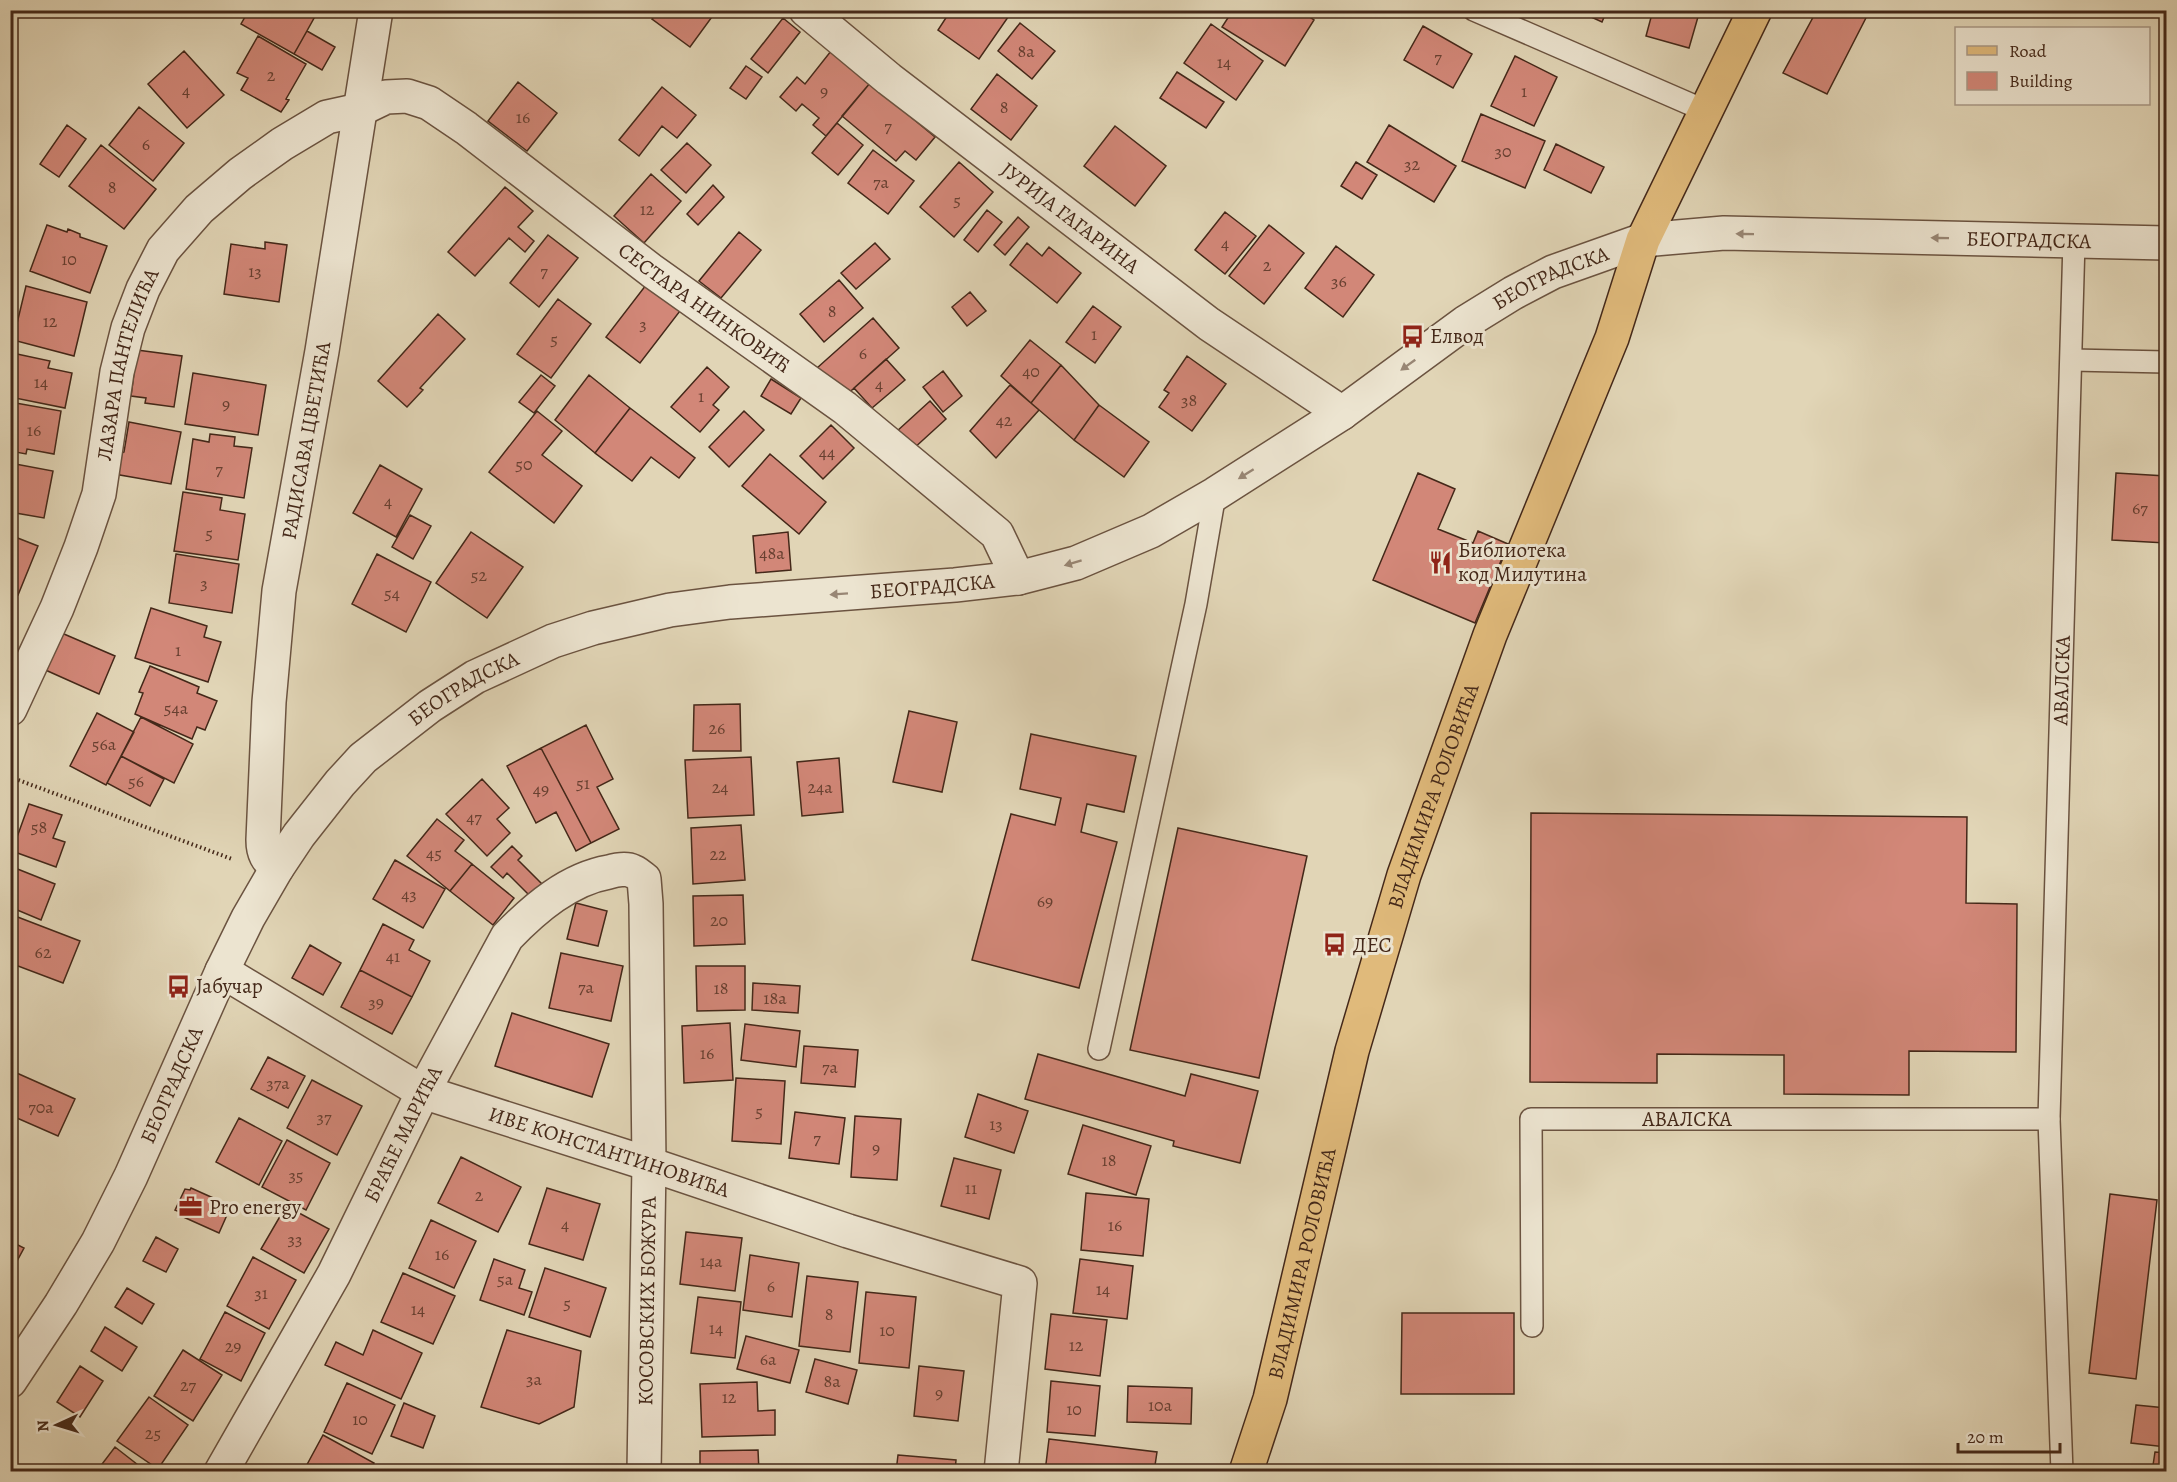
<svg xmlns="http://www.w3.org/2000/svg" width="2177" height="1482" font-family="Alegreya,serif">
	<rect width="100%" height="100%" fill="#e1d5b6"/>
	<filter id="stains"><feTurbulence type="fractalNoise" baseFrequency=".00333" numOctaves="4"/><feColorMatrix values="0 0 0 0 .2 0 0 0 0 .09 0 0 0 0 .02 0 0 0 .5 -.17"/></filter>
	<radialGradient id="worn" r=".72"><stop offset=".6" stop-color="#630" stop-opacity="0"/><stop offset="1" stop-color="#630" stop-opacity=".3"/></radialGradient>
	<path fill="#d28778" stroke="#442819" stroke-width="1.5" d="M249,10H318V11L294,54L241,24Z
		M659,10H717L690,47L652,19Z
		M951,10H1013L979,59L938,30Z
		M1233,10H1299L1314,20L1285,66L1222,27Z
		M1576,10H1607L1602,22Z
		M1653,10H1700L1689,48L1646,36Z
		M1817,10H1870L1827,94L1783,73Z
		M783,18L800,32L768,73L751,59Z
		M1020,23L1055,51L1032,79L998,51Z
		M1211,24L1263,61L1236,100L1184,63Z
		M1423,26L1472,54L1453,88L1404,60Z
		M307,31L335,47L322,70L294,54Z
		M258,36L306,64L286,99L289,100L281,112L241,90L248,78L237,73Z
		M184,51L224,95L187,128L148,84Z
		M831,51L870,83L826,136L813,125L819,118L802,104L796,111L780,97L797,77L805,84Z
		M1515,56L1557,77L1534,126L1491,106Z
		M746,66L762,77L746,99L730,88Z
		M1177,72L1224,102L1206,128L1160,98Z
		M997,74L1037,106L1011,140L971,109Z
		M518,82L557,113L527,151L488,121Z
		M870,83L935,137L916,160L905,151L896,161L842,116Z
		M662,87L696,115L677,138L662,126L639,156L619,140Z
		M139,107L184,143L153,181L109,145Z
		M1481,114L1545,141L1525,188L1462,161Z
		M837,123L863,145L838,175L812,153Z
		M67,125L86,139L59,177L40,164Z
		M1389,125L1456,166L1434,202L1367,162Z
		M1115,126L1166,166L1135,206L1084,166Z
		M687,143L711,165L686,193L661,170Z
		M1556,144L1604,167L1591,193L1544,170Z
		M101,145L156,189L124,229L69,186Z
		M873,150L914,181L888,214L848,183Z
		M959,162L993,192L954,237L920,207Z
		M1356,162L1377,175L1362,199L1341,186Z
		M651,174L681,201L644,243L614,216Z
		M713,185L724,197L698,225L687,214Z
		M505,187L533,211L518,227L534,241L525,252L509,238L475,276L448,252Z
		M987,210L1002,222L978,252L964,240Z
		M1225,212L1256,236L1225,274L1195,250Z
		M1018,217L1029,227L1005,255L994,245Z
		M47,225L67,232L68,229L80,234V237L107,246L90,293L30,271Z
		M1269,225L1304,253L1264,304L1229,276Z
		M739,232L761,250L721,298L699,281Z
		M548,235L578,258L539,307L510,283Z
		M265,242L287,245L279,302L224,294L231,244L265,249Z
		M875,243L890,259L856,289L841,273Z
		M1027,243L1042,256L1049,247L1081,273L1057,303L1010,265Z
		M1336,246L1374,275L1343,317L1305,288Z
		M839,280L863,308L824,342L800,314Z
		M646,285L680,311L640,363L606,337Z
		M26,286L87,302L74,356L13,340Z
		M970,292L986,311L967,326L952,307Z
		M558,299L591,324L551,378L517,354Z
		M1093,306L1121,327L1095,363L1066,342Z
		M438,314L465,339L420,388L423,390L407,407L378,381Z
		M873,318L899,348L843,398L817,368Z
		M1030,340L1061,365L1031,403L1001,376Z
		M137,350L182,356L174,407L145,403L146,398L131,396Z
		M17,354L50,361L48,368L72,373L65,408L10,397Z
		M1187,356L1226,384L1192,431L1159,407L1169,393L1164,390Z
		M886,359L905,380L872,408L854,388Z
		M1061,365L1099,405L1074,440L1031,403Z
		M707,367L729,387L713,405L719,410L700,432L671,407Z
		M943,371L962,396L943,412L923,387Z
		M193,373L266,385L258,435L185,424Z
		M541,375L555,386L534,413L519,402Z
		M589,375L630,408L595,453L555,420Z
		M771,379L801,398L791,414L761,396Z
		M1010,385L1039,410L996,458L970,431Z
		M930,401L946,419L912,450L896,432Z
		M10,402L61,411L54,454L27,449L26,454L10,451Z
		M1099,405L1149,442L1124,477L1074,440Z
		M630,408L695,458L679,478L651,457L632,481L595,453Z
		M537,411L562,431L542,455L582,486L554,523L489,472Z
		M744,411L764,430L729,467L709,447Z
		M129,422L181,432L171,484L120,475L116,469L119,454L124,452Z
		M831,425L854,448L823,479L800,456Z
		M210,434L235,437L234,446L252,448L244,498L186,489L193,439L209,442Z
		M770,454L826,502L799,534L742,486Z
		M10,463L53,471L44,518L10,512Z
		M380,465L422,489L396,537L353,513Z
		M1418,473L1455,489L1438,529L1473,543L1478,531L1508,544L1475,623L1373,580Z
		M2116,473L2166,476V543L2112,540Z
		M183,492L222,498L220,510L245,514L238,560L174,551Z
		M410,515L431,526L413,559L392,547Z
		M471,532L523,567L487,618L436,583Z
		M788,532L791,570L756,573L753,536Z
		M10,535L38,546L18,595L10,592Z
		M176,554L239,564L232,613L169,603Z
		M377,554L431,582L406,632L352,604Z
		M151,608L207,626L204,637L221,642L208,682L135,658Z
		M57,631L115,656L99,694L41,668Z
		M150,666L199,687L197,693L217,701L205,730L197,727L192,739L135,714L143,693L139,692Z
		M740,704L741,751H693L694,705Z
		M909,711L957,722L942,792L893,782Z
		M97,713L134,732L106,785L70,766Z
		M141,717L193,744L174,783L121,756Z
		M586,725L613,779L597,787L619,829L591,843L541,748Z
		M1031,734L1136,756L1124,812L1087,804L1081,832L1117,842L1079,988L972,960L1011,814L1055,825L1061,798L1020,789Z
		M541,748L591,843L576,851L556,812L536,823L507,766Z
		M121,756L164,779L150,806L107,783Z
		M751,757L754,815L688,818L685,760Z
		M839,758L843,812L802,816L797,762Z
		M482,779L509,808L497,819L510,833L487,856L446,814Z
		M29,804L62,815L53,838L65,842L56,867L12,851Z
		M1531,813L1967,817L1966,903L2017,904L2016,1052L1909,1051V1095L1784,1094V1055L1657,1054V1083L1530,1082Z
		M437,819L464,840L455,851L472,864L450,891L407,856Z
		M741,825L745,880L693,884L691,828Z
		M1178,828L1307,856L1259,1078L1130,1050Z
		M512,846L522,856L518,860L542,884L530,896L507,873L503,878L491,867Z
		M395,860L445,889L423,928L373,899Z
		M472,864L514,898L493,925L450,891Z
		M10,866L55,884L41,920L10,907Z
		M743,895L745,944L694,946L693,896Z
		M576,903L607,911L598,946L567,939Z
		M15,916L80,941L63,983L10,963V927Z
		M383,924L414,940L409,950L430,961L412,997L360,970Z
		M310,945L341,963L323,995L292,978Z
		M561,953L623,966L611,1021L549,1008Z
		M696,966H745V1010L697,1011Z
		M360,970L412,997L392,1034L341,1007Z
		M753,983L800,986L798,1013L752,1010Z
		M512,1013L609,1044L592,1097L495,1066Z
		M730,1023L733,1080L684,1083L682,1026Z
		M745,1024L800,1031L796,1067L741,1060Z
		M804,1046L858,1050L855,1087L801,1083Z
		M1038,1054L1185,1096L1191,1074L1258,1091L1240,1163L1173,1146L1174,1141L1025,1099Z
		M268,1057L305,1076L288,1108L251,1089Z
		M10,1070L75,1099L58,1136L10,1115Z
		M736,1078L785,1081L781,1144L732,1141Z
		M312,1080L362,1106L337,1155L287,1128Z
		M978,1094L1028,1111L1014,1153L965,1137Z
		M795,1112L845,1118L839,1164L789,1158Z
		M855,1116L901,1119L897,1180L851,1177Z
		M239,1118L282,1141L259,1185L216,1162Z
		M1083,1125L1151,1146L1136,1195L1068,1174Z
		M287,1140L330,1163L306,1210L262,1187Z
		M461,1157L521,1187L498,1232L438,1203Z
		M954,1158L1001,1170L989,1219L941,1206Z
		M191,1188L231,1206L219,1233L179,1215L180,1212L175,1210L185,1189L190,1190Z
		M547,1188L600,1204L583,1260L529,1244Z
		M1086,1193L1149,1199L1143,1256L1081,1250Z
		M2110,1194L2157,1200L2136,1379L2089,1373Z
		M286,1206L329,1229L304,1273L261,1249Z
		M431,1220L476,1241L454,1288L409,1268Z
		M686,1232L742,1238L735,1291L680,1284Z
		M156,1237L178,1249L166,1272L143,1261Z
		M10,1241L24,1248L10,1274Z
		M750,1255L799,1263L792,1317L743,1310Z
		M253,1257L296,1280L269,1329L227,1306Z
		M494,1259L525,1270L519,1288L532,1292L524,1315L480,1300Z
		M1080,1259L1133,1266L1127,1319L1073,1313Z
		M545,1268L606,1288L590,1337L529,1317Z
		M403,1273L455,1296L433,1344L381,1322Z
		M807,1276L858,1282L850,1352L799,1346Z
		M127,1288L154,1304L142,1324L115,1307Z
		M866,1292L916,1297L909,1368L859,1363Z
		M698,1297L741,1302L735,1358L691,1353Z
		M225,1312L265,1333L241,1381L200,1359Z
		M1402,1313H1514V1394H1401Z
		M1051,1314L1107,1320L1100,1376L1045,1369Z
		M2166,1325V1363H2161Z
		M105,1327L137,1347L122,1371L91,1351Z
		M373,1330L422,1353L401,1399L325,1365L336,1342L363,1355Z
		M507,1330L581,1351L574,1407L539,1424L481,1407Z
		M746,1336L799,1350L790,1383L737,1369Z
		M183,1350L222,1375L193,1421L154,1396Z
		M815,1359L857,1370L848,1404L806,1392Z
		M80,1366L103,1381L80,1417L57,1402Z
		M919,1366L964,1371L958,1421L914,1416Z
		M1051,1381L1100,1386L1095,1436L1047,1432Z
		M757,1382L758,1411L775,1410V1435L702,1437L700,1384Z
		M347,1383L395,1405L372,1454L324,1432Z
		M1128,1386L1192,1388L1191,1424L1127,1422Z
		M149,1397L188,1425L158,1469L117,1441Z
		M404,1403L435,1416L423,1448L391,1436Z
		M2136,1405L2166,1408V1447L2131,1443Z
		M323,1435L374,1463L369,1472H303Z
		M1049,1439L1157,1452L1154,1472H1045Z
		M115,1447L147,1472H96Z
		M758,1450L759,1472H700V1451Z
		M2155,1452L2166,1453V1472H2152Z
		M898,1455L956,1460L955,1472H896Z"/>
	<g fill="none" stroke-linecap="round" stroke-linejoin="round">
		<defs>
			<g id="service">
				<path d="M1474,10L1706,111"/>
				<path d="M2072,360L2166,362"/>
				<path d="M1099,1049L1196,604L1215,494"/>
				<path id="s1" d="M1532,1326L1531,1119H2049"/>
				<path id="s2" d="M2062,1472L2049,1119L2074,241"/>
			</g>
			<g id="minor">
				<path id="s3" d="M806,10L889,79L1209,324L1342,413"/>
				<path id="s4" d="M10,709L57,608L81,547L99,494L117,372L128,328L143,289L163,250L199,209L240,174L282,144L327,117L359,110L386,97L407,96L429,103L466,128L652,271L845,408L997,534L1018,578"/>
				<path id="s5" d="M277,868C267,860 263,853 263,840L269,702L279,591L322,351L376,10"/>
				<path id="s6" d="M222,971L423,1092L649,1164L848,1231L1020,1283L1001,1472"/>
				<path id="s7" d="M221,1472L334,1274L423,1092L507,937C535,908 569,879 609,872C616,870 626,868 632,871C636,872 641,877 644,879L646,904L649,1164L644,1472"/>
			</g>
			<g id="tertiary">
				<path id="s8" d="M10,1381L61,1304L98,1242L131,1176L222,971L248,918L277,868L299,835L340,783L363,758L430,706L475,677L553,641L593,628L670,610L730,602L955,585L1018,578L1076,563L1151,531L1215,494L1342,413L1466,322L1513,293L1553,272L1643,240L1724,233L2166,243"/>
			</g>
			<g id="primary">
				<path id="s9" d="M1246,1472L1270,1399L1352,1051L1404,875L1490,635L1612,338L1643,240L1755,10"/>
			</g>
		</defs>
		<use href="#service" stroke="#6b5340" stroke-width="24"/>
		<use href="#minor" stroke="#6b5340" stroke-width="36"/>
		<use href="#tertiary" stroke="#6b5340" stroke-width="36"/>
		<use href="#primary" stroke="#442819" stroke-width="36"/>
		<path stroke="#442819" stroke-width="4" stroke-dasharray="1.5 3" stroke-linecap="butt" d="M10,777L232,859"/>
		<use href="#service" stroke="#ece4d0" stroke-width="21"/>
		<use href="#minor" stroke="#ece4d0" stroke-width="33"/>
		<use href="#tertiary" stroke="#ece4d0" stroke-width="33"/>
		<use href="#primary" stroke="#e0ba7b" stroke-width="33"/>
	</g>
	<defs><path id="oneway-solid" d="M-6-.8H1V-3.2L6.5 0L1 3.2V.8H-6Z" transform="scale(1.5)"/></defs>
	<g fill="#988674">
		<use href="#oneway-solid" transform="translate(1745 234) rotate(-179)"/>
		<use href="#oneway-solid" transform="translate(1940 238) rotate(-179)"/>
		<use href="#oneway-solid" transform="translate(1408 365) rotate(144)"/>
		<use href="#oneway-solid" transform="translate(1246 474) rotate(148)"/>
		<use href="#oneway-solid" transform="translate(1073 563) rotate(163)"/>
		<use href="#oneway-solid" transform="translate(839 594) rotate(176)"/>
	</g>
	<defs>
		<symbol id="bus-bare" viewBox="-9 -9 18 18"><path d="M-5-6H5V4H4V6H2V4H-2V6H-4V4H-5ZM-3.5-4V0h7V-4ZM-3.5 1.2v1.5H-2V1.2ZM2 1.2v1.5H3.5V1.2Z" fill="#8f2418" stroke="#ece4d0" stroke-width="2.5" paint-order="stroke"/></symbol>
		<symbol id="restaurant-bare" viewBox="-9 -9 18 18"><path d="M-5-6h1v4h1v-4h1v4h1v-4h1v5L-1.5 .5V6h-2V.5L-5-1ZM5-6V6H3V1.5H1.5Q1.5-4 5-6Z" fill="#8f2418" stroke="#ece4d0" stroke-width="2.5" paint-order="stroke"/></symbol>
		<symbol id="office-bare" viewBox="-9 -9 18 18"><path d="M-6-3h4V-5.5h4V-3h4V5H-6ZM-1-4.5V-3h2v-1.5ZM-6 0V1H6V0Z" fill="#8f2418" stroke="#ece4d0" stroke-width="2.5" paint-order="stroke"/></symbol>
	</defs>
	<g fill-rule="evenodd">
		<use href="#bus-bare" x="1396" y="320" width="33" height="33"/>
		<use href="#restaurant-bare" x="1424" y="546" width="33" height="33"/>
		<use href="#bus-bare" x="1318" y="928" width="33" height="33"/>
		<use href="#bus-bare" x="162" y="970" width="33" height="33"/>
		<use href="#office-bare" x="174" y="1190" width="33" height="33"/>
	</g>
	<g text-anchor="middle" stroke-width="6" stroke-linejoin="round" paint-order="stroke">
		<g font-size="18" fill="#684031">
			<text x="1026" y="57">8a</text>
			<text x="1438" y="63">7</text>
			<text x="1224" y="68">14</text>
			<text x="271" y="81">2</text>
			<text x="186" y="96">4</text>
			<text x="824" y="97">9</text>
			<text x="1524" y="97">1</text>
			<text x="1004" y="113">8</text>
			<text x="523" y="123">16</text>
			<text x="888" y="132">7</text>
			<text x="146" y="150">6</text>
			<text x="1503" y="157">30</text>
			<text x="1412" y="170">32</text>
			<text x="881" y="188">7a</text>
			<text x="112" y="193">8</text>
			<text x="957" y="206">5</text>
			<text x="647" y="215">12</text>
			<text x="1225" y="249">4</text>
			<text x="69" y="265">10</text>
			<text x="1267" y="271">2</text>
			<text x="255" y="277">13</text>
			<text x="544" y="277">7</text>
			<text x="1339" y="287">36</text>
			<text x="832" y="317">8</text>
			<text x="50" y="327">12</text>
			<text x="643" y="330">3</text>
			<text x="1094" y="340">1</text>
			<text x="554" y="345">5</text>
			<text x="863" y="359">6</text>
			<text x="1031" y="377">40</text>
			<text x="41" y="388">14</text>
			<text x="879" y="390">4</text>
			<text x="701" y="402">1</text>
			<text x="1189" y="406">38</text>
			<text x="226" y="410">9</text>
			<text x="1004" y="426">42</text>
			<text x="34" y="436">16</text>
			<text x="827" y="458">44</text>
			<text x="524" y="470">50</text>
			<text x="219" y="475">7</text>
			<text x="388" y="507">4</text>
			<text x="2140" y="514">67</text>
			<text x="209" y="539">5</text>
			<text x="772" y="559">48a</text>
			<text x="479" y="581">52</text>
			<text x="204" y="589">3</text>
			<text x="392" y="599">54</text>
			<text x="178" y="656">1</text>
			<text x="176" y="714">54a</text>
			<text x="717" y="734">26</text>
			<text x="104" y="750">56a</text>
			<text x="136" y="787">56</text>
			<text x="583" y="789">51</text>
			<text x="720" y="793">24</text>
			<text x="820" y="793">24a</text>
			<text x="541" y="795">49</text>
			<text x="474" y="823">47</text>
			<text x="39" y="833">58</text>
			<text x="434" y="859">45</text>
			<text x="718" y="860">22</text>
			<text x="409" y="900">43</text>
			<text x="1045" y="907">69</text>
			<text x="719" y="926">20</text>
			<text x="43" y="958">62</text>
			<text x="393" y="962">41</text>
			<text x="586" y="993">7a</text>
			<text x="721" y="994">18</text>
			<text x="775" y="1004">18a</text>
			<text x="376" y="1008">39</text>
			<text x="707" y="1059">16</text>
			<text x="830" y="1073">7a</text>
			<text x="278" y="1089">37a</text>
			<text x="41" y="1113">70a</text>
			<text x="759" y="1117">5</text>
			<text x="324" y="1123">37</text>
			<text x="996" y="1130">13</text>
			<text x="817" y="1144">7</text>
			<text x="876" y="1154">9</text>
			<text x="1109" y="1166">18</text>
			<text x="296" y="1181">35</text>
			<text x="971" y="1194">11</text>
			<text x="479" y="1201">2</text>
			<text x="565" y="1230">4</text>
			<text x="1115" y="1231">16</text>
			<text x="295" y="1245">33</text>
			<text x="442" y="1260">16</text>
			<text x="711" y="1267">14a</text>
			<text x="505" y="1285">5a</text>
			<text x="771" y="1292">6</text>
			<text x="1103" y="1295">14</text>
			<text x="261" y="1299">31</text>
			<text x="567" y="1309">5</text>
			<text x="418" y="1315">14</text>
			<text x="829" y="1320">8</text>
			<text x="716" y="1334">14</text>
			<text x="887" y="1336">10</text>
			<text x="1076" y="1351">12</text>
			<text x="233" y="1352">29</text>
			<text x="768" y="1365">6a</text>
			<text x="534" y="1385">3a</text>
			<text x="832" y="1387">8a</text>
			<text x="188" y="1391">27</text>
			<text x="939" y="1399">9</text>
			<text x="729" y="1403">12</text>
			<text x="1160" y="1411">10a</text>
			<text x="1074" y="1415">10</text>
			<text x="360" y="1425">10</text>
			<text x="153" y="1439">25</text>
		</g>
		<g font-size="21" fill="#442819" stroke="#ece4d0">
			<text dy="7" stroke="none"><textPath href="#s3" startOffset="336">ЈУРИЈА ГАГАРИНА</textPath></text>
			<text dy="7" stroke="none"><textPath href="#s8" startOffset="2516">БЕОГРАДСКА</textPath></text>
			<text dy="7" stroke="none"><textPath href="#s8" startOffset="2030">БЕОГРАДСКА</textPath></text>
			<text dy="7" stroke="none"><textPath href="#s4" startOffset="1150">СЕСТАРА НИНКОВИЋ</textPath></text>
			<text dy="7" stroke="none"><textPath href="#s4" startOffset="366">ЛАЗАРА ПАНТЕЛИЋА</textPath></text>
			<text dy="7" stroke="none"><textPath href="#s5" startOffset="435">РАДИСАВА ЦВЕТИЋА</textPath></text>
			<text dy="7" stroke="none"><textPath href="#s8" startOffset="1328">БЕОГРАДСКА</textPath></text>
			<text dy="7" stroke="none"><textPath href="#s2" startOffset="792">АВАЛСКА</textPath></text>
			<text dy="7" stroke="none"><textPath href="#s8" startOffset="842">БЕОГРАДСКА</textPath></text>
			<text dy="7" stroke="none"><textPath href="#s9" startOffset="702">ВЛАДИМИРА РОЛОВИЋА</textPath></text>
			<text dy="7" stroke="none"><textPath href="#s8" startOffset="338">БЕОГРАДСКА</textPath></text>
			<text dy="7" stroke="none"><textPath href="#s1" startOffset="363">АВАЛСКА</textPath></text>
			<text dy="7" stroke="none"><textPath href="#s7" startOffset="384">БРАЋЕ МАРИЋА</textPath></text>
			<text dy="7" stroke="none"><textPath href="#s6" startOffset="430">ИВЕ КОНСТАНТИНОВИЋА</textPath></text>
			<text dy="7" stroke="none"><textPath href="#s9" startOffset="216">ВЛАДИМИРА РОЛОВИЋА</textPath></text>
			<text transform="translate(647 1301) rotate(-89)" y="7">КОСОВСКИХ БОЖУРА</text>
		</g>
		<g font-size="21" fill="#442819" stroke="#ece4d0" text-anchor="start">
			<text x="1430" y="343">Елвод</text>
			<text x="1458" y="557">Библиотека<tspan x="1458" dy="24">код Милутина</tspan></text>
			<text x="1353" y="952">ДЕС</text>
			<text x="196" y="993">Јабучар</text>
			<text x="209" y="1214">Pro energy</text>
		</g>
	</g>
	<rect width="2177" height="1482" fill="none" stroke="#e1d5b6" stroke-width="36"/>
	<rect x="12" y="12" width="2153" height="1458" fill="none" stroke="#442819" stroke-width="3"/>
	<rect x="18" y="18" width="2141" height="1446" fill="none" stroke="#442819" stroke-width="1.5"/>
	<rect x="1955" y="27" width="195" height="78" fill="#ece4d0" stroke="#a99987" stroke-width="1.5"/>
	<rect x="1967" y="46" width="30" height="9" fill="#e0ba7b" stroke="#a99987" stroke-width="1.5"/>
	<text x="2009" y="57" font-size="18" fill="#442819">Road</text>
	<rect x="1967" y="72" width="30" height="18" fill="#d28778" stroke="#a99987" stroke-width="1.5"/>
	<text x="2009" y="87" font-size="18" fill="#442819">Building</text>
	<g transform="translate(57 1425) rotate(266)" stroke="#ece4d0" stroke-width="4.5" paint-order="stroke">
	<path d="M0-4.5L10 22L0 15L-10 22Z" fill="#442819"/>
	<text y="-9" font-size="16" font-weight="bold" text-anchor="middle" fill="#442819">N</text>
	</g>
	<path d="M1958 1443v9h102v-9" fill="none" stroke="#442819" stroke-width="3"/>
	<text x="1967" y="1443" font-size="18" fill="#442819" stroke="#ece4d0" stroke-width="4.5" paint-order="stroke">20 m</text>
	<rect width="100%" height="100%" filter="url(#stains)"/>
	<rect width="100%" height="100%" fill="url(#worn)"/>
</svg>
